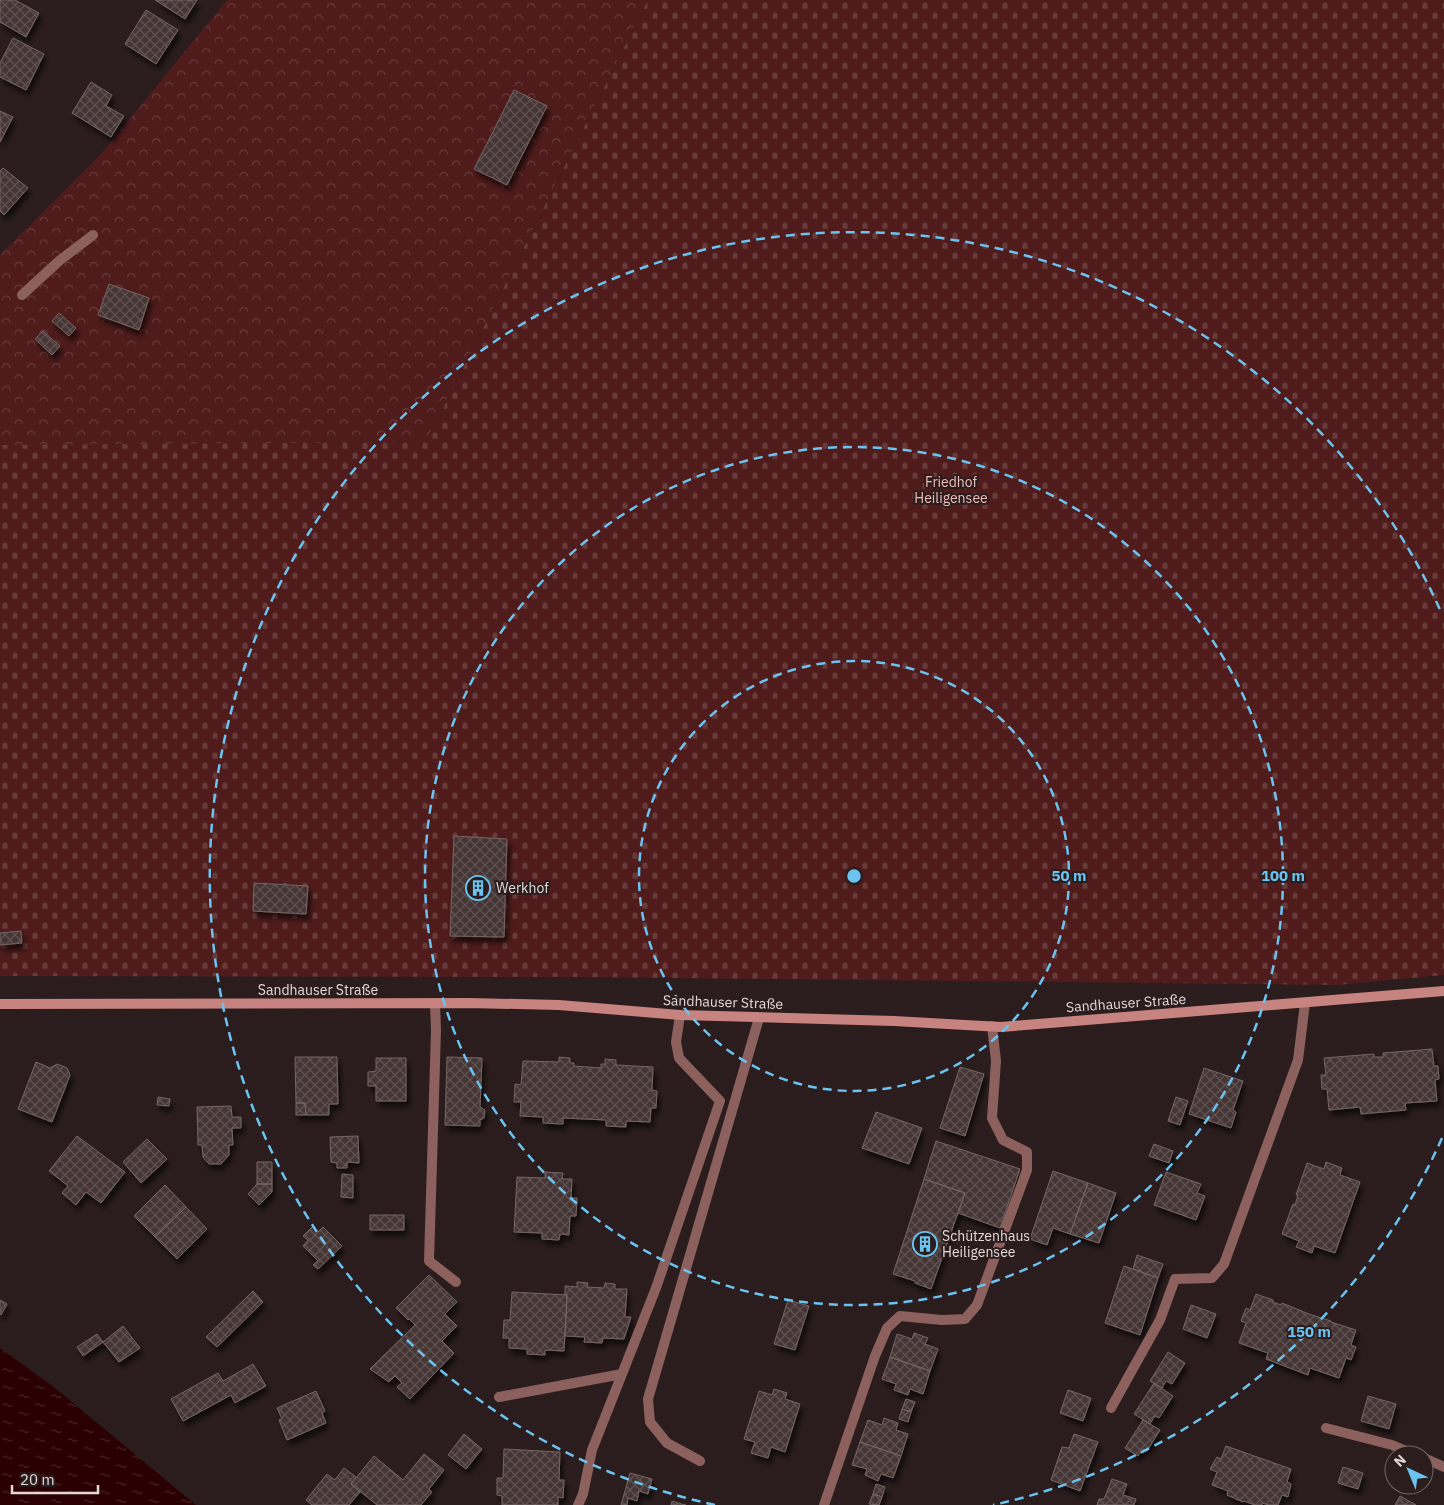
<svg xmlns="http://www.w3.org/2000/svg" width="1444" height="1505" font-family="'IBM Plex Sans',sans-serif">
	<defs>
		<pattern id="forest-crowns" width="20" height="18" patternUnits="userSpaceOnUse" patternTransform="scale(1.25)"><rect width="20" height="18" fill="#4f1b1b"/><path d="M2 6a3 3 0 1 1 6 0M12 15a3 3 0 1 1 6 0" fill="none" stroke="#683b3b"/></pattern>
		<pattern id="cemetery-stones" width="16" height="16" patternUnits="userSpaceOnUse" patternTransform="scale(1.25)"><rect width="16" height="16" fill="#4f1b1b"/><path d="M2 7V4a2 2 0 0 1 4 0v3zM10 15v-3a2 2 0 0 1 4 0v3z" fill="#683b3b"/></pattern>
		<pattern id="water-ripples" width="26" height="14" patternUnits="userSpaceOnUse" patternTransform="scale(1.25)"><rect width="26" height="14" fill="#2b0002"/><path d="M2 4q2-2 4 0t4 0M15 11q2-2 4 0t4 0" fill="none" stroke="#492426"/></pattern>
		<pattern id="building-cross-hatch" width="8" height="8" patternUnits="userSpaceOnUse" patternTransform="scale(1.25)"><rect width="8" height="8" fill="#453635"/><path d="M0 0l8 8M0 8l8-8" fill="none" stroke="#605252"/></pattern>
		<filter id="shadow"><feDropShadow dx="3" dy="5.5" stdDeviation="2.5" flood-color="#0009"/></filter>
	</defs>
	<rect width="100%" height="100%" fill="#2b1d1d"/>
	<path fill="url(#forest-crowns)" d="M227,0H648L426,442L0,447V255L101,154Z"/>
	<path fill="url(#cemetery-stones)" d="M648,0H1444V975L1338,985L578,977L0,976V445L426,442Z"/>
	<path fill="url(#water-ripples)" d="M0,1348L55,1388L196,1505H0Z"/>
	<path fill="url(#building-cross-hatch)" stroke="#766564" filter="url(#shadow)" d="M0,0H15L39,13L26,37L0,22Z
		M155,0H197L185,19Z
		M146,10L178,30L156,64L125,44Z
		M13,38L44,54L26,90L0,77V63Z
		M91,82L112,95L106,106L124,116L111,137L72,113Z
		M514,90L547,106L507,185L474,169Z
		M0,111L13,117L0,142Z
		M3,168L28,188L4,215L0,211V171Z
		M109,284L149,298L139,330L98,315Z
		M59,313L76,328L69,336L52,321Z
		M43,331L60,346L52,355L35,339Z
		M454,836L507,839L504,937L450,936Z
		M254,883L308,886L306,914L253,911Z
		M21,931L22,943L0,945V933Z
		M1432,1049L1434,1066H1438L1439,1079L1435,1080L1437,1101L1405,1103L1406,1110L1361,1114L1360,1107L1329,1110L1327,1089H1322L1321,1075H1326L1324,1058L1374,1054V1057H1383V1053Z
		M295,1057H337L338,1104H329V1115H306L305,1103H296Z
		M447,1057L482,1058L480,1107L485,1110L484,1118L480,1120V1126L445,1125Z
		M559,1057L570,1058V1063H574V1066L601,1068V1064H605V1059L616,1060V1065L653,1067L652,1090L657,1091L656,1108H651L650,1122L626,1121V1127L606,1126V1120L563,1118V1124L543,1123V1117L520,1116L521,1102H514L515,1084L521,1085L523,1061L559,1062Z
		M376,1058H406V1101H376V1086H368V1072L376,1071Z
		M36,1062L50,1068L57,1064L67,1068L70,1075L52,1122L18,1109Z
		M960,1067L984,1074L965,1136L940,1128Z
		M1204,1068L1243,1081L1233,1110L1236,1112L1231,1128L1189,1114Z
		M158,1097L170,1099L169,1106L157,1105Z
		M1176,1097L1188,1101L1180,1125L1168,1121Z
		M296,1103H305L306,1115H296Z
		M231,1106L232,1117H241V1128H232L233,1145H229V1155L221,1164H209L203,1157L202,1145H198L197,1107Z
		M876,1112L922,1128L909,1164L862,1148Z
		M77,1136L125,1172L101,1203L86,1192L76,1205L62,1193L68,1186L49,1171Z
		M358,1136L359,1163L347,1162V1168H337V1163L331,1162L330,1137Z
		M147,1139L167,1159L141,1183L123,1162Z
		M936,1141L1020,1169L1000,1228L958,1213L965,1193L924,1179Z
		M1154,1144L1173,1151L1169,1163L1149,1156Z
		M257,1162H272V1184H257Z
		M1326,1162L1342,1168L1340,1175L1360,1182L1335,1253L1314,1246L1312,1253L1296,1247L1299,1241L1282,1234L1293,1204L1295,1205L1298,1195H1296L1307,1163L1324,1169Z
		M1053,1171L1088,1183L1070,1234L1053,1228L1047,1245L1030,1239Z
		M545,1172L563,1173L562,1179H572L571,1198H577L576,1216H570L569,1235L560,1234L559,1240L542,1239V1233L514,1232L517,1177L545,1178Z
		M1166,1172L1201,1184L1197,1193L1205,1196L1196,1220L1154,1205Z
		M342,1174L353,1175V1198L341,1197Z
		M924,1179L965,1193L931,1289L915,1283V1281L893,1274Z
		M1088,1183L1116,1193L1099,1243L1070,1234Z
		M257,1184H272V1192L259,1205L248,1194Z
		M165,1185L186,1207L155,1237L134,1216Z
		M186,1207L207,1229L177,1259L155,1237Z
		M370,1215H404V1230H370Z
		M312,1227L318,1232L323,1227L342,1246L318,1269L313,1265L318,1261L303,1246L308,1240L303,1236Z
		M1137,1255L1163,1264L1158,1278L1133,1269Z
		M1124,1266L1158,1278L1140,1335L1105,1323Z
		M429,1275L457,1302L445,1314L457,1326L442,1341L454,1353L410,1399L397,1387L402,1383L395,1376L389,1382L370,1369L415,1325L409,1319L408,1320L396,1308Z
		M577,1282L588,1283L587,1287L604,1288L605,1283L615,1284V1289H627L625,1317H631L624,1339L603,1338L602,1343L584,1342L585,1337L565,1336L567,1295H565V1286L577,1287Z
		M253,1291L263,1302L217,1347L206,1337Z
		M512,1292L567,1295L564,1351L545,1350V1355L527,1354V1349L509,1348V1338H503L504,1320H510Z
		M1256,1294L1273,1300V1302L1281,1305L1282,1303L1309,1314L1331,1321V1322L1356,1330L1351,1345L1356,1347L1351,1360L1346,1358L1339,1378L1310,1368L1308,1375L1266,1359L1268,1353L1239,1343L1246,1323L1241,1321L1246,1308L1250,1310Z
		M0,1300L7,1304L1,1315L0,1314Z
		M788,1300L809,1306L795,1350L774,1344Z
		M1191,1305L1216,1314L1207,1338L1183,1329Z
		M123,1326L140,1348L119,1362L103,1342Z
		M914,1333L928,1338L925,1344L938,1349L930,1371L890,1357L897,1334L912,1339Z
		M97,1334L103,1342L83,1356L77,1347Z
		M1168,1352L1185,1363L1172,1384L1166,1381L1162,1388L1150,1381Z
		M890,1357L930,1371L923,1394L910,1389L908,1395L894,1390L896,1384L882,1379Z
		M253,1364L266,1386L235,1403L231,1395L183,1421L171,1399L218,1373L223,1381Z
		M1154,1383L1173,1396L1159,1418L1155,1416L1150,1424L1134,1414Z
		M774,1389L787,1393L785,1399L800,1404L785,1452L771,1447L768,1458L751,1453L755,1442L744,1439L759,1391L772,1395Z
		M1068,1390L1091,1398L1083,1421L1060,1413Z
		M316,1391L325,1411L322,1413L326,1423L287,1440L279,1420L282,1419L277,1408Z
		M1368,1396L1396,1404L1389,1429L1361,1421Z
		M906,1399L915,1402L911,1412L902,1409Z
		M902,1409L911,1412L908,1422L899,1419Z
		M884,1418L898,1423L896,1430L908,1434L901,1456L860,1442L868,1420L882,1425Z
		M1143,1420L1160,1430L1147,1451L1143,1449L1138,1456L1125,1448Z
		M464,1434L482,1449L466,1469L448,1455Z
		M1074,1434L1098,1442L1080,1491L1051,1480L1062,1447L1069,1448Z
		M860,1442L901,1456L893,1478L881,1474L878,1481L865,1475L867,1469L852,1465Z
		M1226,1446L1291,1469L1287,1482L1291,1484L1288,1497L1282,1495L1278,1505H1269L1262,1503V1505H1255L1244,1501L1243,1502L1227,1495L1228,1491L1212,1485L1217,1472L1210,1469L1217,1457L1221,1459Z
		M504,1449L560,1452L559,1480H564L563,1498L558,1497V1505H502V1496L497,1495V1478H503Z
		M424,1454L444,1470L429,1489L432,1492L421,1505H377L351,1484L374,1456L403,1480Z
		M1343,1467L1363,1473L1358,1489L1338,1483Z
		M344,1468L356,1477L351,1484L360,1492L349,1505H312L306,1500L327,1474L335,1480Z
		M630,1473L652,1479L648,1494L639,1491L637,1501L628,1498L627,1505H621Z
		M1112,1479L1127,1484L1123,1495L1136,1499L1134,1505H1097L1099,1499H1104Z
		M876,1484L885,1487L882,1497L873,1494Z
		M873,1494L882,1497L879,1505L869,1504Z
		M1400,1496L1416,1505H1395Z
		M672,1501L685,1505H686H671Z"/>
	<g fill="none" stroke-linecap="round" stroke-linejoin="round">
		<path stroke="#8b605d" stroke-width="10" d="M22,295L59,261L93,235
			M435,1004L436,1030L429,1261L456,1282
			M499,1397L622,1374
			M1111,1408L1160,1320L1175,1279L1212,1278L1224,1264L1298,1060L1305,1003
			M700,1461L667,1443L650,1422L648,1399L759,1018
			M578,1505L583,1494L592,1450L656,1288L720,1101L679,1058L676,1042L680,1015
			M824,1505L875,1356L887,1328L900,1316L942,1320L965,1319L977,1305L1027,1170V1152L1003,1140L992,1118L996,1061L992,1026"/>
		<path stroke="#8b605d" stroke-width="10" d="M1326,1428L1392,1445L1416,1455
			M1424,1458L1444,1467"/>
		<path stroke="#c7837f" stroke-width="10" d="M0,1004L469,1003L559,1005L680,1015L894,1021L1001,1027L1444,991"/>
	</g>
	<g fill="none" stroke="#6ac3f1" stroke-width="2.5" stroke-dasharray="9 6">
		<circle cx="854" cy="876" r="215"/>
		<circle cx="854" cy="876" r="429"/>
		<path d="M1442 1138A644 644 0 0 1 993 1505M715 1505A644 644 0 1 1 1442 614"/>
	</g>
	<defs>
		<symbol id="building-ring" viewBox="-11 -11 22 22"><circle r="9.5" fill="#2b1d1d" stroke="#6ac3f1" stroke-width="1.5"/><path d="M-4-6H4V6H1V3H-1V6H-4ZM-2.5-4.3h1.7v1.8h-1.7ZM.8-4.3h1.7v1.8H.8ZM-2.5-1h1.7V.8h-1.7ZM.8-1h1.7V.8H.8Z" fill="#6ac3f1"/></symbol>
	</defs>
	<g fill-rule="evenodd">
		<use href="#building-ring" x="464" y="874" width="28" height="28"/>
		<use href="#building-ring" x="911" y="1230" width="28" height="28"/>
	</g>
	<g text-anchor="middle" stroke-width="4" stroke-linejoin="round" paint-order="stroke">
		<g font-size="14" fill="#f1bcb8" stroke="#2b1d1d">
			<text x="951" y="487">Friedhof<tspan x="951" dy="16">Heiligensee</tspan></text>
		</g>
		<g font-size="14" fill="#e1d8d7" stroke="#2b1d1d" text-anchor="start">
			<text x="496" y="893">Werkhof</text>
			<text x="942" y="1241">Schützenhaus<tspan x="942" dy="16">Heiligensee</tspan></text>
		</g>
		<g font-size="14" fill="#e1d8d7" stroke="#2b1d1d">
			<text x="318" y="995">Sandhauser Straße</text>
			<text transform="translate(723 1002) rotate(2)" y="5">Sandhauser Straße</text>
			<text transform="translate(1126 1003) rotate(-4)" y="5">Sandhauser Straße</text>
		</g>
	</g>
	<circle cx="854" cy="876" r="8" fill="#6ac3f1" stroke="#2b1d1d" stroke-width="2.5"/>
	<g font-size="15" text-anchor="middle" font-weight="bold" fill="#6ac3f1" stroke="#2b1d1d" stroke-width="4" stroke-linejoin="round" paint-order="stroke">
		<text x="1069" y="881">50 m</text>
		<text x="1283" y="881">100 m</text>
		<text x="1309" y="1337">150 m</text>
	</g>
	<g transform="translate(1409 1470) rotate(316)"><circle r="24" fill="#2b1d1d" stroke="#746867"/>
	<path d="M0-4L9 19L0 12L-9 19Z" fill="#6ac3f1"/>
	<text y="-8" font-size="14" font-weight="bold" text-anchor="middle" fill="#e1d8d7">N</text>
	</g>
	<path d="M12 1485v8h86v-8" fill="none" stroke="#e1d8d7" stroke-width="2.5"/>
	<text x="20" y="1485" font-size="15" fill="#e1d8d7" stroke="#2b1d1d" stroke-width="4" paint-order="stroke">20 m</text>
</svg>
